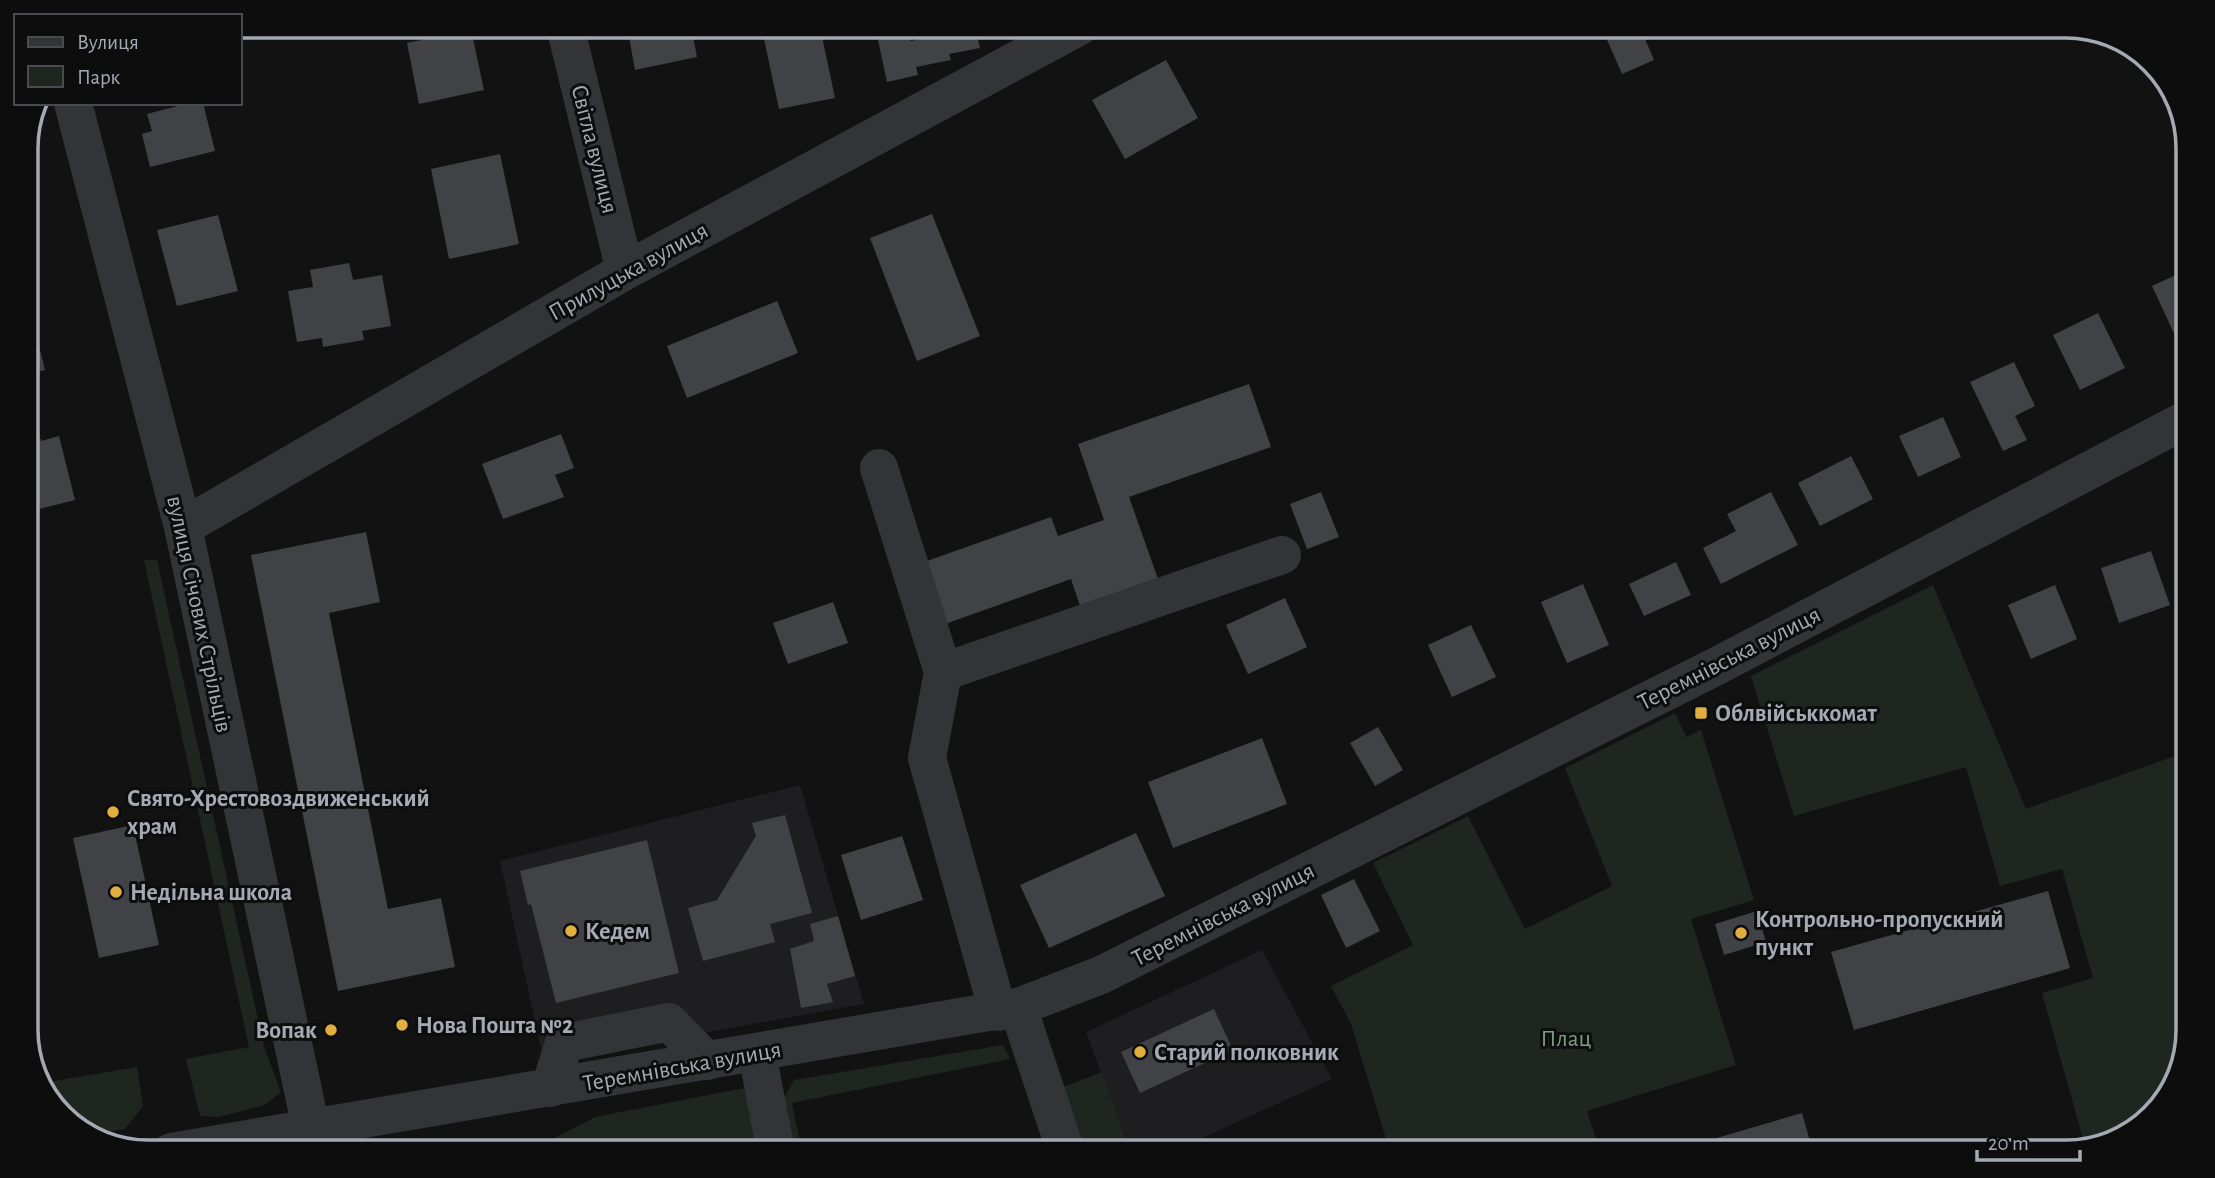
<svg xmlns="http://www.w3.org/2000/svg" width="2215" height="1178" font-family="'Alegreya Sans',sans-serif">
	<rect width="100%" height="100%" fill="#121213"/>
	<path fill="#1e1e20" d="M800,785L864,1004L544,1062L500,861Z
		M1262,950L1332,1079L1171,1152H1130L1086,1032Z"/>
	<path fill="#1f2620" d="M144,560H157L264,1047L281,1092L265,1105L218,1117L200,1116L186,1059L249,1047Z
		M1933,585L2026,809L2189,751V1029L2176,1084L2134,1131L2085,1146L2042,993L2093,978L2062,869L2000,886L1966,767L1794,816L1751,676Z
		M1675,713L1686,737L1701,730L1754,900L1691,919L1736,1065L1587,1111L1600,1152H1390L1351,1024L1331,986L1413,945L1373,863L1468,816L1525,929L1612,886L1565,768Z
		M1003,1045L1010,1059L792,1103L802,1152H788L780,1105L794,1080Z
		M137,1067L143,1106L125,1129L90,1135L47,1098L42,1083Z
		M1102,1072L1130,1152H1086L1063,1087Z
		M755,1086L768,1152H540L539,1146L595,1117Z"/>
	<path fill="#414246" d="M627,26H691L697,57L635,70Z
		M875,26H908L911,41L944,34L943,26H975L980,48L949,54L951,60L916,67L918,75L887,82Z
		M1601,26H1661L1643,34L1654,60L1622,74Z
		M820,27L835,98L779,109L764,39Z
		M471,29L484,90L419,104L407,43Z
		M1166,60L1198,118L1125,159L1092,100Z
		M189,103H203L215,151L150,167L142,134L152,131L147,114Z
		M500,154L519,244L449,259L431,169Z
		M932,214L980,336L917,361L870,238Z
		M218,215L238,291L177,306L157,230Z
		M349,263L353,280L382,275L391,326L362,331L364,340L323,347L322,338L297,342L288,291L313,287L310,270Z
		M2189,269V337L2178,342L2152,286Z
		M777,301L798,353L687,398L667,346Z
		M30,309L45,370L27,374V310Z
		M2098,313L2125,368L2080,390L2053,335Z
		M2014,362L2035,406L2015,416L2027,440L2003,451L1970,382Z
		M1249,384L1271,447L1129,497L1158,579L1080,606L1071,579L945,624L924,562L1051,517L1058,536L1104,520L1078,444Z
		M1943,417L1961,457L1918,477L1899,436Z
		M37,427L41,441L59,436L75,500L27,512V429Z
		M561,434L574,468L555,475L564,497L503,519L482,464Z
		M1851,456L1873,499L1820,526L1798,483Z
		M1321,492L1339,537L1307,549L1290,504Z
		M1771,492L1798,545L1721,584L1703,548L1736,531L1727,514Z
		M366,532L380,602L329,613L388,909L441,898L455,967L338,991L251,555Z
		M2151,551L2170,605L2119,623L2101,568Z
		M1676,562L1691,595L1644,616L1629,584Z
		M2189,572V597L2179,577Z
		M1583,584L1609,645L1567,663L1541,602Z
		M2055,585L2077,639L2031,659L2008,605Z
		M1285,598L1307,647L1248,674L1226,625Z
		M833,602L848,643L788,664L773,623Z
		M1471,625L1496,677L1452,697L1428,645Z
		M1378,727L1403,770L1375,786L1350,743Z
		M1262,738L1287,804L1173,848L1148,782Z
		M785,815L812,913L770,924L775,942L703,961L688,908L717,900L756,836L752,823Z
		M133,825L159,945L99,958L73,838Z
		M1136,833L1165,896L1049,948L1020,885Z
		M902,836L923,900L861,920L841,855Z
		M647,840L679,973L556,1003L531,904L528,905L520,871Z
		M1354,879L1380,931L1346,948L1321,895Z
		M2048,891L2070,968L1854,1030L1831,952Z
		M1757,911L1766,942L1724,955L1715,924Z
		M838,916L855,976L827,984L833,1002L801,1008L790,949L814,941L810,924Z
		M1214,1009L1233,1050L1140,1093L1121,1052Z
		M1802,1113L1813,1152H1679V1149Z"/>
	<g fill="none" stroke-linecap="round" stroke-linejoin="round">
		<path stroke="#333438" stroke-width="38" d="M565,26L625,271
			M73,103L183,527L311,1128L324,1148
			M879,468L943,672L927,758L998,1012
			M183,527L625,271L1080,26
			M943,672L1282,555
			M1018,1007L1066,1152
			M757,1053L776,1152
			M550,1088L564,1043L669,1022L707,1061
			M171,1152L1018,1007L1101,975L1715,667L2189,418"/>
	</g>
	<g fill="#e0af3e" stroke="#0d0d0e" stroke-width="2.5">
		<rect x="1694" y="706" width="14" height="14" rx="3.5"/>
		<circle cx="113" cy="812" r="7"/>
		<circle cx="116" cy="892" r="7"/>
		<circle cx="571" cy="931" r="7"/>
		<circle cx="1741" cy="933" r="7"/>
		<circle cx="402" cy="1025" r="7"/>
		<circle cx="331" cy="1030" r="7"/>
		<circle cx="1140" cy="1052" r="7"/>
	</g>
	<g text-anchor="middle" stroke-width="6" stroke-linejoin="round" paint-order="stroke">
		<g font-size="24" fill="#a5a9b3" stroke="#0d0d0e">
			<text transform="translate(595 149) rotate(76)" y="8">Світла вулиця</text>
			<text transform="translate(628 271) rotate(-29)" y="8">Прилуцька вулиця</text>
			<text transform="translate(200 614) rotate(78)" y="8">вулиця Січових Стрільців</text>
			<text transform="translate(1729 658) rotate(-27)" y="8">Теремнівська вулиця</text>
			<text transform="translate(1223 914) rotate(-27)" y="8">Теремнівська вулиця</text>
			<text transform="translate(682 1066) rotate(-10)" y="8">Теремнівська вулиця</text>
		</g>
		<g font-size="24" font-weight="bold" fill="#a5a9b3" stroke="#0d0d0e" text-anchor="start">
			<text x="1715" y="721">Облвійськкомат</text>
			<text x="127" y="806">Свято-Хрестовоздвиженський<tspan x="127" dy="28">храм</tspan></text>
			<text x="130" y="900">Недільна школа</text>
			<text x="1755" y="927">Контрольно-пропускний<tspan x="1755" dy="28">пункт</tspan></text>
			<text x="585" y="939">Кедем</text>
			<text x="416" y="1033">Нова Пошта №2</text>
			<text x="317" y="1038" text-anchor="end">Вопак</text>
			<text x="1154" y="1060">Старий полковник</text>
		</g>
		<g font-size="24" fill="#7d9c80" stroke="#0d0d0e">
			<text x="1566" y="1046">Плац</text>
		</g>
	</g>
	<path d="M0 0H2215V1178H0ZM148 38H2066A110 110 0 0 1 2176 148V1030A110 110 0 0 1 2066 1140H148A110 110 0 0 1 38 1030V148A110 110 0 0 1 148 38Z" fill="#0d0d0e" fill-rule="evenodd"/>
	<path fill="none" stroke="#a5a9b3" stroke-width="3.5" d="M148 38H2066A110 110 0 0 1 2176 148V1030A110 110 0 0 1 2066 1140H148A110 110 0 0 1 38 1030V148A110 110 0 0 1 148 38Z"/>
	<rect x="14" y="14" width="228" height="91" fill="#0d0d0e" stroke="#4a4b50" stroke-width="2"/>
	<rect x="28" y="37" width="35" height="10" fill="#333438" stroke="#4a4b50" stroke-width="2"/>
	<text x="77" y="49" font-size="21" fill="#a5a9b3">Вулиця</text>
	<rect x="28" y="66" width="35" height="21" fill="#1f2620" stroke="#4a4b50" stroke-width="2"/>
	<text x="77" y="84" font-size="21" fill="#a5a9b3">Парк</text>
	<path d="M1977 1150v10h103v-10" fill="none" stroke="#a5a9b3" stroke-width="3.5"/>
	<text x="1988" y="1150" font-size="21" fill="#a5a9b3" stroke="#0d0d0e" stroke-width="5" paint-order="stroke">20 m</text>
</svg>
